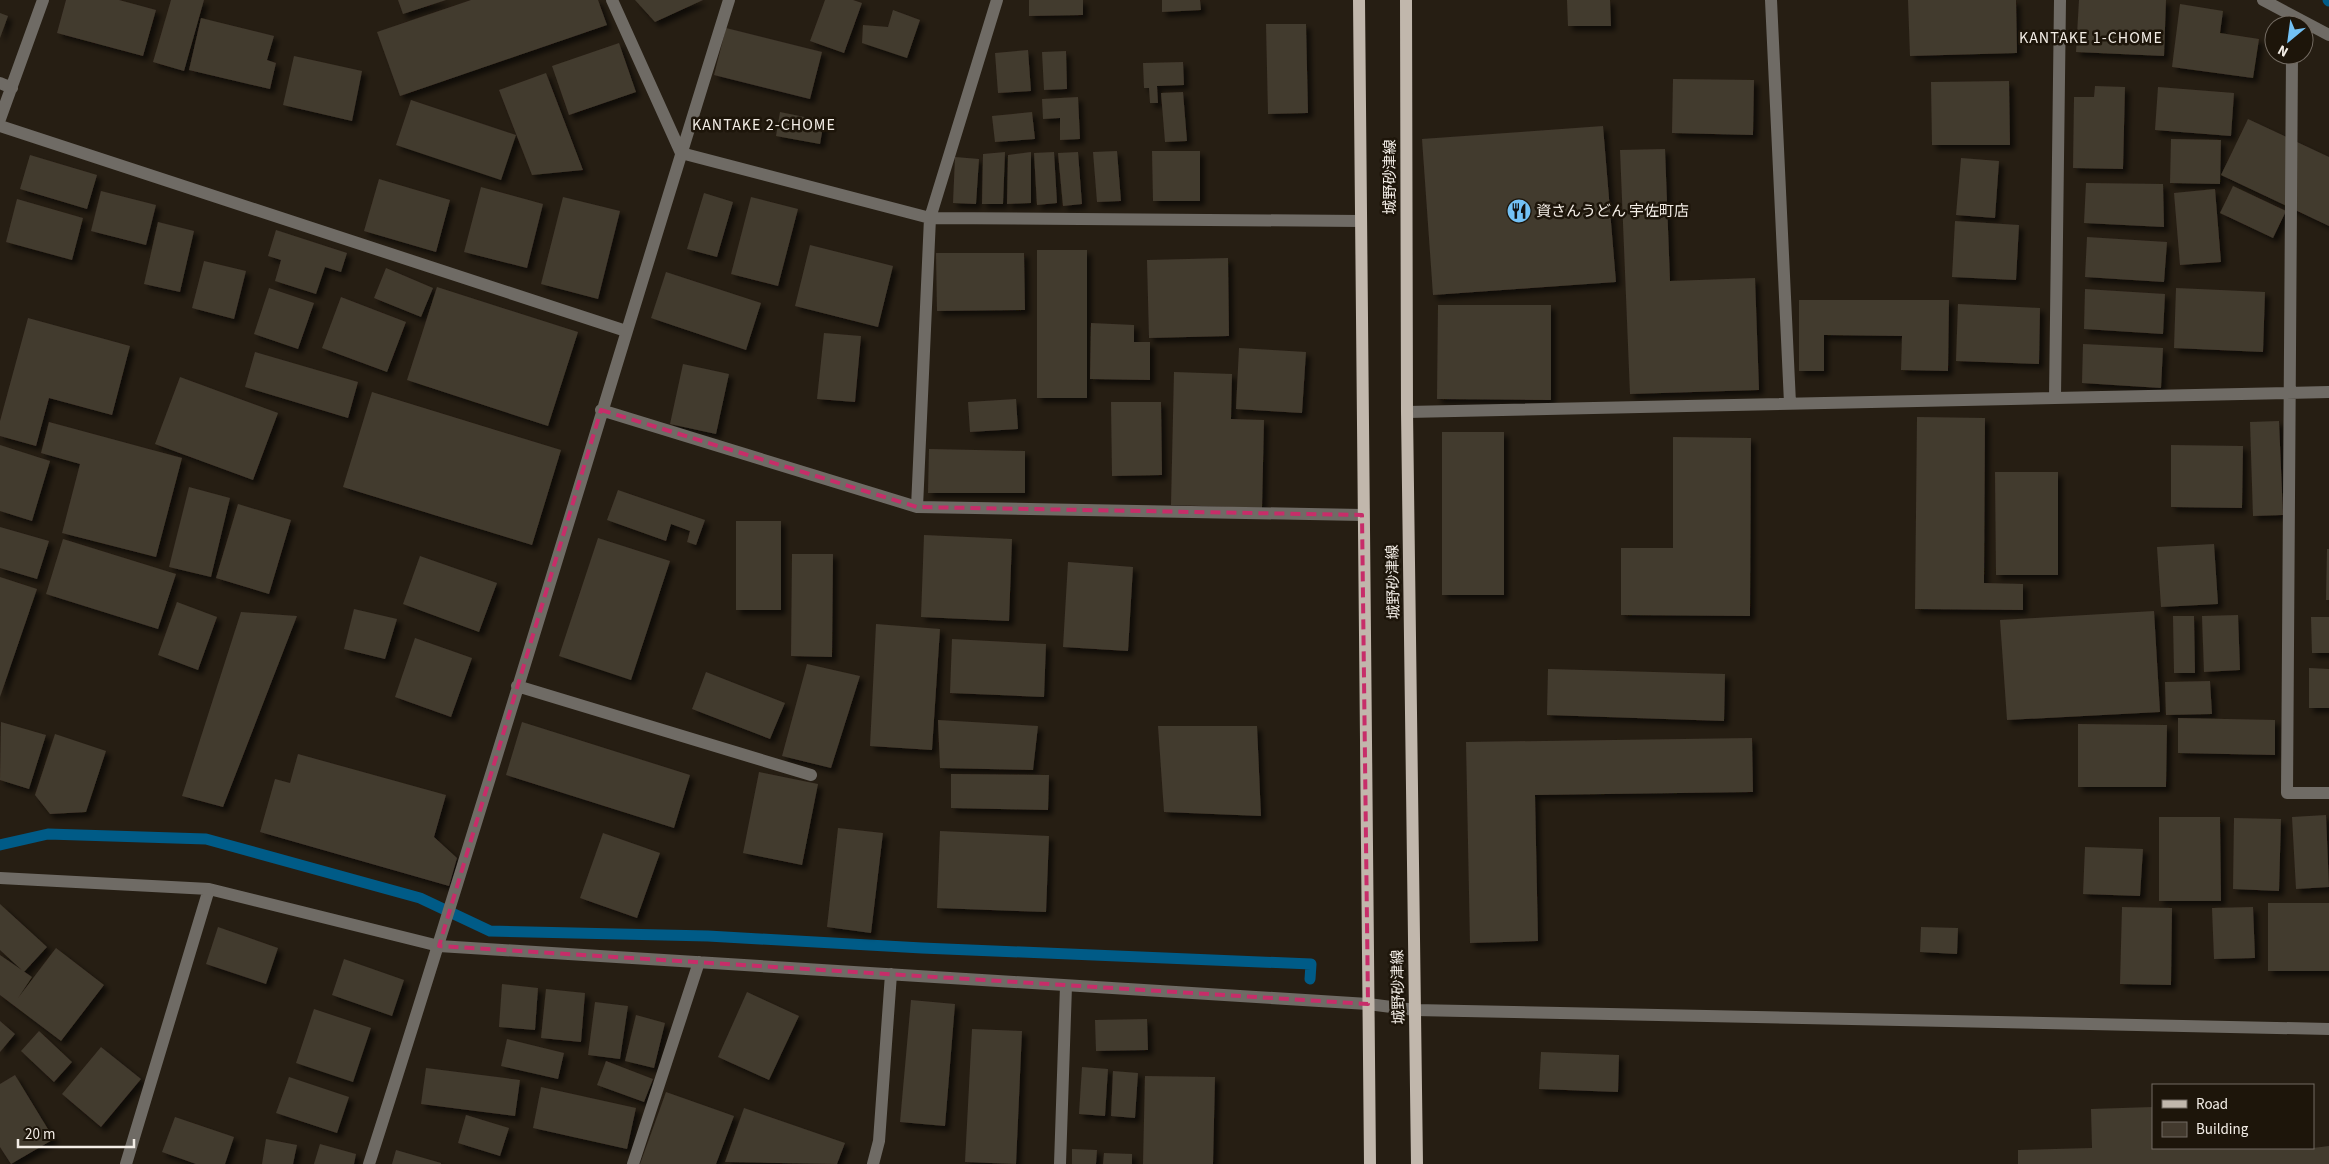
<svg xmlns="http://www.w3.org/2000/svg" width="2329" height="1164" font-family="'Source Sans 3','Noto Sans JP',sans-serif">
	<defs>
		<filter id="shadow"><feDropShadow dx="4.5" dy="4.5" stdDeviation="2.5" flood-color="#0009"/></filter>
	</defs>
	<rect width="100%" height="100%" fill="#261e13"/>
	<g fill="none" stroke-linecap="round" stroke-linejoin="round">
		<path stroke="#005b87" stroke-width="11" d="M2328,0L2329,1
			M0,845L48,834L206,839L420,898L490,931L708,936L922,948L1311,964L1310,979"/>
	</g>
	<path fill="#433a2e" filter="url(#shadow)" d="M66,0H119L156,10L143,56L57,33Z
		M171,0H204L184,71L153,62Z
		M398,0H446L403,14Z
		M471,0H598L607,25L400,96L377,32Z
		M635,0H703L655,22Z
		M825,0H853L862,3L844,53L810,41Z
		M1029,0H1083V15L1029,16Z
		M1162,0H1200L1201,10L1162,12Z
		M1567,0H1610L1611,26H1568Z
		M1908,0H2016L2017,53L1910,56Z
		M2079,0H2166L2164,56L2076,52Z
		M2180,4L2223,11L2220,33L2259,39L2253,78L2172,67Z
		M893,10L920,20L907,58L862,43L863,25L888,27Z
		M0,13L8,16L0,38Z
		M201,18L274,36L267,60L276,63L270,89L189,70Z
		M1266,24H1306L1308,113L1268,114Z
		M726,28L822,52L810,99L714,75Z
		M619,43L636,92L569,115L552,66Z
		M1028,50L1031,91L998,93L995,53Z
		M1066,51L1067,89L1044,90L1042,52Z
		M294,56L362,71L352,121L283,105Z
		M1183,62L1184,85L1157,86L1158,103H1150L1149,88H1144L1143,63Z
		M546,73L583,170L532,175L499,90Z
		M1673,79L1754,80L1753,135L1672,133Z
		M2009,81L2010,145H1932L1931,82Z
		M2095,86L2125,87L2123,169L2073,168L2074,97H2094Z
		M2158,87L2234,93L2231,136L2155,130Z
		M1183,92L1187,141L1165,142L1161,93Z
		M1078,97L1080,139L1060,140V118L1043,119L1042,99Z
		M411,100L516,135L501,180L396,145Z
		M780,112L824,121L820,144L776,136Z
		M1032,112L1035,139L995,142L992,116Z
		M2248,119L2329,157V226L2221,175Z
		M1603,126L1616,282L1433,295L1422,139Z
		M2171,139L2221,140L2220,184L2170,183Z
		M1665,149L1670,281L1755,278L1759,390L1630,394L1620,150Z
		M1117,151L1121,201L1097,202L1093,152Z
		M1152,151H1200V201H1153Z
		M1005,152L1003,204H982L983,154Z
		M1031,152V203L1007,204L1008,155Z
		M1054,152L1057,203L1037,205L1034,153Z
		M1078,152L1082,204L1063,206L1058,153Z
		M30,155L97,175L87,209L20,189Z
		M955,157L979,159L976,204L953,203Z
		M1961,158L1999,161L1995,218L1956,215Z
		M379,179L450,200L436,252L364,231Z
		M2086,183L2163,184L2164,227L2084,223Z
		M2233,186L2286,211L2273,238L2220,213Z
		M481,187L543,204L527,268L464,252Z
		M2215,189L2221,262L2180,265L2174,193Z
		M101,191L156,205L146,245L91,231Z
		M704,193L733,202L717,257L687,249Z
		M563,197L620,211L598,299L541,284Z
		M751,197L798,209L778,286L731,274Z
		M17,199L83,218L72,260L6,242Z
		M1955,221L2019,225L2016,280L1952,277Z
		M158,222L194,231L180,292L144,284Z
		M276,230L347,253L341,272L325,267L316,294L275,281L281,260L268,256Z
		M2087,237L2167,242L2164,282L2085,277Z
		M810,245L893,266L878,327L795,306Z
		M1037,250H1087V398H1037Z
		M936,253H1024L1025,310L937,311Z
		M1228,258L1229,336L1149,338L1147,260Z
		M204,261L246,271L234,319L192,308Z
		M386,268L433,288L421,317L374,298Z
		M666,272L761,303L746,350L651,318Z
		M437,287L578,332L548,426L407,380Z
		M269,288L314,303L298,349L254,334Z
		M2176,288L2265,292L2263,352L2174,348Z
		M2085,289L2165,294L2163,334L2084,329Z
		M341,297L406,322L387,372L322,348Z
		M1799,300H1949L1948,371L1901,370L1902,336L1824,335V371H1799Z
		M1958,304L2040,308L2039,364L1956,361Z
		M1438,305H1551V400L1437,399Z
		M28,318L130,346L112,415L49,398L36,446L0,436V421Z
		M1091,323L1134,325V342H1150V380L1090,379Z
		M824,333L861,336L855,402L817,399Z
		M2083,344L2163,348L2161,388L2082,383Z
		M1239,348L1306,352L1302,413L1236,409Z
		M255,352L358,382L348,418L245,387Z
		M683,364L729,374L716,434L670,424Z
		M1174,372L1232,374L1231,419L1264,420L1262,508L1171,505Z
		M180,377L278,413L253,480L155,444Z
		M372,392L561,450L532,545L343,487Z
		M1016,399L1018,429L970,432L968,402Z
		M1111,402H1161L1162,475L1112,476Z
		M1917,417L1985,418L1984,583L2023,584V610L1915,609Z
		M2279,421L2283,515L2253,516L2250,422Z
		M49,422L182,458L156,557L62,533L80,464L41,453Z
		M1442,432H1504V595H1442Z
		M1673,437L1751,438L1750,616L1621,615V548H1673Z
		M0,445L50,461L32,521L0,511Z
		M2171,445L2243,446L2242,508L2171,507Z
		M929,449L1025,451V493H928Z
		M1995,472H2058V575H1996Z
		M189,487L230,498L211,577L169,567Z
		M618,490L705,520L696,545L687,542L690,531L671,524L666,541L607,520Z
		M238,504L291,520L269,594L216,578Z
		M736,521H781V610H736Z
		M0,527L49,541L37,579L0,568Z
		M924,535L1012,539L1009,621L921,617Z
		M598,538L670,561L631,680L559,656Z
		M63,539L176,574L158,629L46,594Z
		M2214,544L2218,604L2161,607L2157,547Z
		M2327,549H2329V600H2326Z
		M792,554H833L832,657L791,656Z
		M420,556L497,583L479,632L403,604Z
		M1068,562L1133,567L1128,651L1063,647Z
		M0,577L37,589L0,697Z
		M177,602L217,617L198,670L158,655Z
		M354,609L397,619L385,659L344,649Z
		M2154,611L2160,712L2007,720L2000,620Z
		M241,612L297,616L223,807L182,796Z
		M2238,615L2240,670L2204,672L2202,616Z
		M2173,616H2194L2195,673H2174Z
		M2311,617H2329V653H2312Z
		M876,624L940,629L932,750L870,746Z
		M415,638L472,658L451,717L395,697Z
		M952,639L1046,644L1044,697L950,693Z
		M807,664L860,676L831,768L782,756Z
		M2309,668L2329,669V708H2309Z
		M1548,669L1725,674L1724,721L1547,715Z
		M706,672L785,703L770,739L692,709Z
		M2210,681L2212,714L2166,715L2165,682Z
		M2178,718L2275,720V755L2178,753Z
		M938,720L1038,726L1033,770L940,768Z
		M1,722L46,735L29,789L0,780Z
		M522,722L690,775L674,828L506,775Z
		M2078,724L2167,725L2166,787H2078Z
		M1158,726H1257L1261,816L1164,812Z
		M55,734L106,751L86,812L50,814L35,795Z
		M1752,738L1753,792L1535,795L1538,941L1470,943L1466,742Z
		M298,754L446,795L434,837L457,858L449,886L260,832L275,779L290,783Z
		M759,772L818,784L802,865L743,853Z
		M951,774L1049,775L1048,810L951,808Z
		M2326,815L2329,887L2296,889L2292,817Z
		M2159,817H2220L2221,901H2159Z
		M2234,818L2281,819L2279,891L2233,889Z
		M838,828L883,833L871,933L827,927Z
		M940,831L1049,836L1046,912L937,908Z
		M603,833L660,853L637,918L580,898Z
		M2085,847L2143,849L2140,896L2083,894Z
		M2268,903H2329V971H2268Z
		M0,904L47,947L24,972L0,950Z
		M2122,907L2172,908L2171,985L2120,984Z
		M2253,907L2255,958L2214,959L2212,908Z
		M218,927L278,948L266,984L206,964Z
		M1921,927L1958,928L1957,954L1920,952Z
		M56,948L104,985L61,1041L0,995V955L32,977L18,998Z
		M344,959L404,980L392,1016L332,995Z
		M502,984L538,988L535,1030L499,1027Z
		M546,989L585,993L581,1042L541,1038Z
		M747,992L799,1016L769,1080L718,1057Z
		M911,1000L955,1004L945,1126L900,1122Z
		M595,1002L628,1006L620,1059L588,1055Z
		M314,1009L371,1028L353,1082L296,1063Z
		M636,1015L665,1023L654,1068L625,1061Z
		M1147,1019L1148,1050L1096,1051L1095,1020Z
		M0,1021L15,1034L0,1052Z
		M972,1029L1022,1031L1016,1164L965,1162Z
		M39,1031L72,1062L54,1082L21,1051Z
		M507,1039L564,1053L558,1079L501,1066Z
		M101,1047L141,1079L101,1127L62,1094Z
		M1541,1052L1619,1055L1618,1092L1539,1089Z
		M606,1061L653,1079L644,1102L597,1085Z
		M1082,1067L1108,1069L1105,1116L1079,1114Z
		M426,1068L520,1080L515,1116L421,1104Z
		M1113,1071L1138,1073L1135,1118L1111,1116Z
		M15,1075L54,1139L11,1164L0,1147V1084Z
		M1145,1076L1215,1077L1213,1164H1143Z
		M289,1077L349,1097L337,1133L276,1113Z
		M541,1087L636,1108L627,1149L533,1128Z
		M666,1092L734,1116L716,1164H640Z
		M2153,1107V1148H2313L2329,1146V1164H2018V1150L2092,1148L2091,1109Z
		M744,1108L845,1143L837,1164L725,1162Z
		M466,1115L509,1128L500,1156L458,1143Z
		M175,1117L234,1137L225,1164H196L162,1152Z
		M266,1139L297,1145L293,1164H262Z
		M320,1144L356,1154L354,1164H314Z
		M1072,1149L1097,1150L1096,1164H1072Z
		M396,1150L441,1163V1164H392Z
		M1104,1153L1132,1154V1164H1103Z"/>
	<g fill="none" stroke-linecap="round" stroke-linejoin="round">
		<path stroke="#6f6b65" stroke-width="12" d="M612,0L681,153L930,218L1361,221
			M1771,0L1790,403
			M2263,0L2329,35
			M2292,55L2287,793H2329
			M0,83L12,88
			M0,119L43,0
			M0,126L626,331
			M2055,397L2060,0
			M601,410L917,507L1362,515
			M1407,412L2329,392
			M917,507L930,218L997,0
			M517,686L811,775
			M0,878L209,889L439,946L1368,1004L1415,1010L2329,1029
			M126,1164L209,889
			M369,1164C493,777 608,388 729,0
			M633,1164L699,962
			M873,1164L879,1141L891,974
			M1060,1164L1066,986"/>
		<path stroke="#c1b7ac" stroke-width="12" d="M1359,0L1370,1164
			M1406,0L1407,412L1417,1164"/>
	</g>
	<path fill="none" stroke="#c72d69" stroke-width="4" stroke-dasharray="10 6" stroke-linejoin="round" d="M601,410L917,507L1362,515L1368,1004L439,946Z"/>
	<defs>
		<symbol id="restaurant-disc" viewBox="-11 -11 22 22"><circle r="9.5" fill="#73c1f5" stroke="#1d150a"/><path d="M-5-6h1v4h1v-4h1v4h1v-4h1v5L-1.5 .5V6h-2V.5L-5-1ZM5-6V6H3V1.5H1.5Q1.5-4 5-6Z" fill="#111"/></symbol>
	</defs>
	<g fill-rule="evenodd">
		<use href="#restaurant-disc" x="1505" y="197" width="28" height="28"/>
	</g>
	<g text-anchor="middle" stroke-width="5" stroke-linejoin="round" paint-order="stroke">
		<g font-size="15" fill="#f3ede6" stroke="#1d150a">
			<text transform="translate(1390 177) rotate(-90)" y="5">城野砂津線</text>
			<text transform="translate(1393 582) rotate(-91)" y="5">城野砂津線</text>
			<text transform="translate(1398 987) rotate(-91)" y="5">城野砂津線</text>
		</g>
		<g font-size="15" fill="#f3ede6" stroke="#1d150a" text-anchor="start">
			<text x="1536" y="216">資さんうどん 宇佐町店</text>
		</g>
		<g font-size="16" letter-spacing="1" fill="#f3ede6" stroke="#1d150a">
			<text x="2091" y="43">KANTAKE 1-CHOME</text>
			<text x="764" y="130">KANTAKE 2-CHOME</text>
		</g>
	</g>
	<rect x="2152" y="1084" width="162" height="65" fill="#1d150a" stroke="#736b62"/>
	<rect x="2162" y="1100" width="25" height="8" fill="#c1b7ac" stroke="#736b62"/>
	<text x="2196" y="1109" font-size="15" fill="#f3ede6">Road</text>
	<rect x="2162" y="1122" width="25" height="15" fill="#433a2e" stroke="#736b62"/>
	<text x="2196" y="1134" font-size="15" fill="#f3ede6">Building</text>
	<g transform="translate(2289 40) rotate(209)"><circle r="24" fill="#1d150a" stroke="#736b62"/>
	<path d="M0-4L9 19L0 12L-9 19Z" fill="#73c1f5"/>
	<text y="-8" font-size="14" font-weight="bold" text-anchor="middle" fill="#f3ede6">N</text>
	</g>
	<path d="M18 1139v8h116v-8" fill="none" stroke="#f3ede6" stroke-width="2.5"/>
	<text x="25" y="1139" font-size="15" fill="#f3ede6" stroke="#1d150a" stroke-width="4" paint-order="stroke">20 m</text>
</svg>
